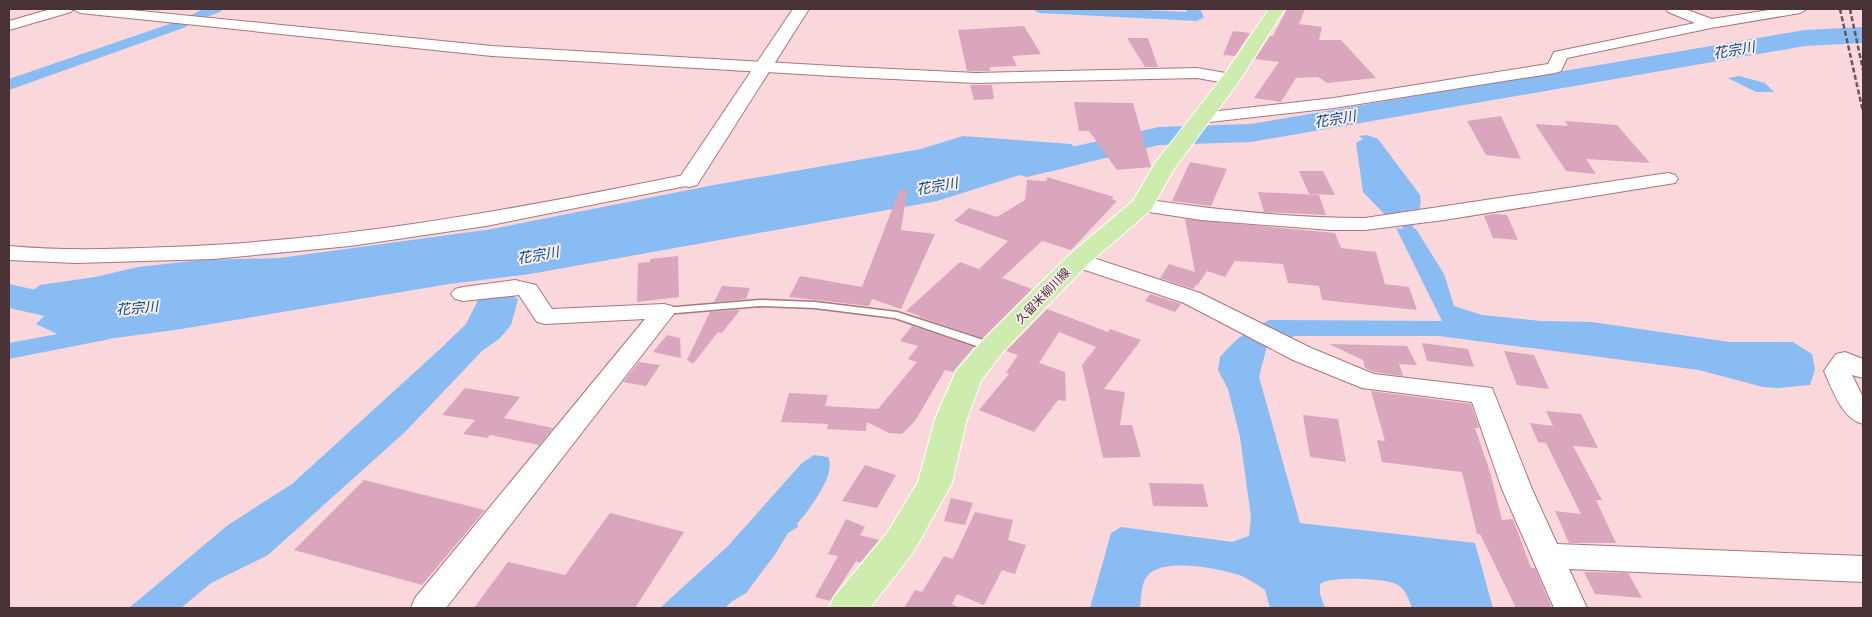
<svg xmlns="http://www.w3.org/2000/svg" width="1872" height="617" font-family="'IBM Plex Sans','Noto Sans JP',sans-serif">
	<rect width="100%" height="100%" fill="#fad7db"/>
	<path fill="#88bcf3" d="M1739,76L1765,83L1774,92H1756L1728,78Z
		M1367,135L1378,139L1420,195C1422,203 1419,218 1412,223L1413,228L1416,229L1444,274L1454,306L1482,315L1541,321L1592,322L1729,342H1793L1812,354L1815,369L1810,385L1778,388L1763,387L1699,370L1439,336H1295L1267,346L1259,377L1300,523L1475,543L1493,608H1412C1409,600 1406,590 1398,585C1387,578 1330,576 1320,584V594L1325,608H1270L1265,590C1258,585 1250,580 1242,576C1221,569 1165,557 1148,575C1141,582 1141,598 1140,608H1090L1111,533L1121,527L1232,542L1249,536L1251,517L1240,437L1228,389L1218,370L1220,357L1229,347L1240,337L1269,320L1442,321L1396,228L1403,229L1400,221H1391L1363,192L1356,143L1363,139L1359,136Z
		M963,136L1071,144L1088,162L1049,172H1029L937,201L530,274L449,284L175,330L77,343L36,324L47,313L13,305L40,285L95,277L138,267L201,260L280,258L492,229L714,185L921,149Z
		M499,296H513L518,299L511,325L499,339L482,351L405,432L268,555L211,583L181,608H129L228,525L292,484L439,350L466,324L478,300Z
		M814,455L828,457C837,474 809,510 797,524L798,527L788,533L776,553L746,593L731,602L725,608H660L728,546L801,464Z"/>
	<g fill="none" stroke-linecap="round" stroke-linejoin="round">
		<path fill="#88bcf3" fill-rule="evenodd" d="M203,9H222L220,12L193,22L186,18Z
			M1032,9H1121L1187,12L1186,9H1200L1204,17L1197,21L1039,13Z
			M181,20L188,24L186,27L9,90V79Z
			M101,326L110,329L113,334L110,339L9,359V343Z"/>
		<path fill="#88bcf3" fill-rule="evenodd" d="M1863,27V43L1805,46L1251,142L1159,145L1027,177L1015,174L1011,167L1015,160L1159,127L1251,124L1805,30Z
			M9,284L90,302L96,311L90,320L76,323L9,308Z"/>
	</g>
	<path fill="#d9a6bd" d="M1287,9H1305L1299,24L1322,27L1319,40H1341L1376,78L1327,83L1318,77L1296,78L1281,102L1254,98L1279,62L1255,59L1270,36H1273Z
		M1024,26L1041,54L1012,56L1017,66L990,67V71H967L958,30Z
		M1233,31L1250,33L1235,56L1223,55Z
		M1127,38H1148L1158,67H1145Z
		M970,85H992L994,99L974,100Z
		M1074,102L1133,103L1151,167L1117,170L1089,131H1079Z
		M1501,116L1521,159L1486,155L1467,121Z
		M1565,121L1617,125L1650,163L1586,159L1596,174L1566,171L1535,124L1568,126Z
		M1190,162L1227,169L1211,206L1172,201Z
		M1299,171H1323L1335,195L1309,194Z
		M1047,177L1114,197L1111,199L1117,201L1071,250L1042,241L1002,278L1032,289L983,338L919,317L920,316L906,311L960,262L979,269L1008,241L954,221L969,208L997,217L1025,200L1027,180L1046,181Z
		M900,189L907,191L901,230L935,234L901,309L872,299L869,306L789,297L800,276L862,287Z
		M1258,192L1319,195L1326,215L1264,212Z
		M1494,214L1507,215L1518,240L1493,238L1484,216Z
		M1185,219L1335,233L1341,248L1376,252L1385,284L1409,287L1417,310L1322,300L1319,286L1288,283L1283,264L1235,261L1225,277L1207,271L1197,286V284L1193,289L1160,278L1169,264L1195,272Z
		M678,256L679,297L637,302L638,263L650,262V259Z
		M722,286L750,288L746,299L714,302Z
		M1150,294L1181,304L1175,312L1145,301Z
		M1047,309L1108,332L1110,329L1141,340L1104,389L1125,392L1120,425H1132L1141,457L1103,458L1082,365L1096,347L1059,332L1039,363L1065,372L1066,401L1058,400L1034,432L979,410L1009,374L1006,373L1018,355L1006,351Z
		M740,310L722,333L718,332L693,364L687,360L710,312Z
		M912,326L974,347L953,372L945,370L915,421L902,434L889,433L867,422L866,431L827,429L828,424L781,422L789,393L828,395L825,406L878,409L917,362L908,359L918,346L900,341Z
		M667,335L680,338L681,358L653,352Z
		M1422,343L1468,349L1474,367L1427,361Z
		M1329,344L1407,346L1417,365L1399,364L1403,376L1374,372L1365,368L1363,360Z
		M1504,351L1534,355L1549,389L1517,385Z
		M639,362L660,365L646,386L623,382Z
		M465,388L520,397L504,418L553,428L539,445L490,435L487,438L463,434L475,420L442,415Z
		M1371,391L1471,404L1479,428H1475L1490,472L1502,520L1513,519L1531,568H1535L1552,608H1516L1480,534H1477L1462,472L1382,462L1377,440L1385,441Z
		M1546,411L1581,414L1598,448L1573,446L1602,500H1596L1616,543H1569L1555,511L1581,514L1546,443L1538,442L1530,423L1553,426Z
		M1303,415L1338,419L1346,462L1310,457Z
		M865,465L896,475L877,508L842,501Z
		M364,480L485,510L422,585L294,550Z
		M1149,483L1203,484L1208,507L1153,506Z
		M951,498L973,503L965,525L944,521Z
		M975,512L1013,520L1008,540L1026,545L1015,574L1002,570L984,605L957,594L952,604L959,608H904L915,590L922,592L944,556L953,559Z
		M610,513L684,532L635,608H474L508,562L565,575Z
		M846,519L865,527L860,535L879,540L860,563L856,561L830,601L815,597L838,556L828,554Z
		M1584,572L1628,573L1642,598L1595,594Z"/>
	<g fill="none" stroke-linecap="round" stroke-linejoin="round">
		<defs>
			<path id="service" d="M760,300L815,302L897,312L996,344L998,347L992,351L988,350L895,318L815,308L760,306L664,314L658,311L664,308Z"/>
			<path id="minor" d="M51,9H121L492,46L850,67L976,73L1197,68L1237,75L1239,79L1237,83L1231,84L1197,78L976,83L850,77L492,56L80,13L73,9L71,12L9,30V21Z
				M1666,9H1685L1712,19L1775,9H1807L1800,13L1711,28L1567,58L1561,71L1555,73L1334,108L1201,123L1195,122L1192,118L1195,114L1201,113L1334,98L1548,64L1554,52L1695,23L1668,12Z
				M1668,173L1675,175L1678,179L1675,183L1444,220L1365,230H1331L1201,220L1143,211L1136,209L1133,205L1136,201L1143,199C1216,210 1291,218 1365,218Z
				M689,174L696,176L699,180L696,184L486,226L350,246L213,259L76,263L9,260V246C62,251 115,249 168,247C344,241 517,209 689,174Z
				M1078,253L1200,293L1311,348L1374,374L1492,388L1532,489L1557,544L1863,556V582L1569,569L1587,608H1554L1502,489L1472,402L1362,388L1293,360L1184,303L1070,265L1067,260L1070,255Z
				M515,280L536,285L552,309L664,304L672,306L676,311L446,608H411L415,598L645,319L545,324L537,322L519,295L463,301L455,299L451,294L455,289L463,287Z
				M1845,352L1863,359V378L1852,375L1863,397V424C1841,418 1833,390 1824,371L1836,354Z"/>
			<path id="tertiary" d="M793,9H809L697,185L689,187L681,185L678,180Z"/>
			<path id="primary" d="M1269,9H1285L1238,83L1174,169L1151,210L1087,265L1002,353L981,381L967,419L952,483L913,553L870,608H829L834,597L887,533L918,482L935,419L956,371L982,341L1069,255L1133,201L1155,163L1224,75Z"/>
		</defs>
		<use href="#service" stroke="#aa757c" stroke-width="3"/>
		<use href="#minor" stroke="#aa757c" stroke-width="2"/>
		<use href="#tertiary" stroke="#aa757c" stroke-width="2"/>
		<use href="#primary" stroke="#fff" stroke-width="2"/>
		<use href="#service" fill="#fff" fill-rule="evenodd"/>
		<use href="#minor" fill="#fff" fill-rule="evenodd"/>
		<use href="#tertiary" fill="#fff" fill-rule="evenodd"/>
		<use href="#primary" fill="#cdecad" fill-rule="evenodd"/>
		<path stroke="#6d5457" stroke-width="2.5" stroke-dasharray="5 2.5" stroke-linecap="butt" d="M1840,9L1863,112
			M1850,9L1863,70"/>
	</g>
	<g text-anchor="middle" stroke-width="4" stroke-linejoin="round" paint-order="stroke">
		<g font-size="12" fill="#493235" stroke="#f7ebec">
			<text transform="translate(1043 296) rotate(-46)" y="4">久留米柳川線</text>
		</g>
		<g font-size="14" font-style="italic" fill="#024982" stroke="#f7ebec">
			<text transform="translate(1734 50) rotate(-10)" y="5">花宗川</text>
			<text transform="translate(1335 119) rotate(-10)" y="5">花宗川</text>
			<text transform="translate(937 186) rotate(-10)" y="5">花宗川</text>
			<text transform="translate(538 255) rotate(-10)" y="5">花宗川</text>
			<text transform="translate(137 308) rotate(-5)" y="5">花宗川</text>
		</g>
	</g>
	<rect width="1872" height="617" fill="none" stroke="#493235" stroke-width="20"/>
</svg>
